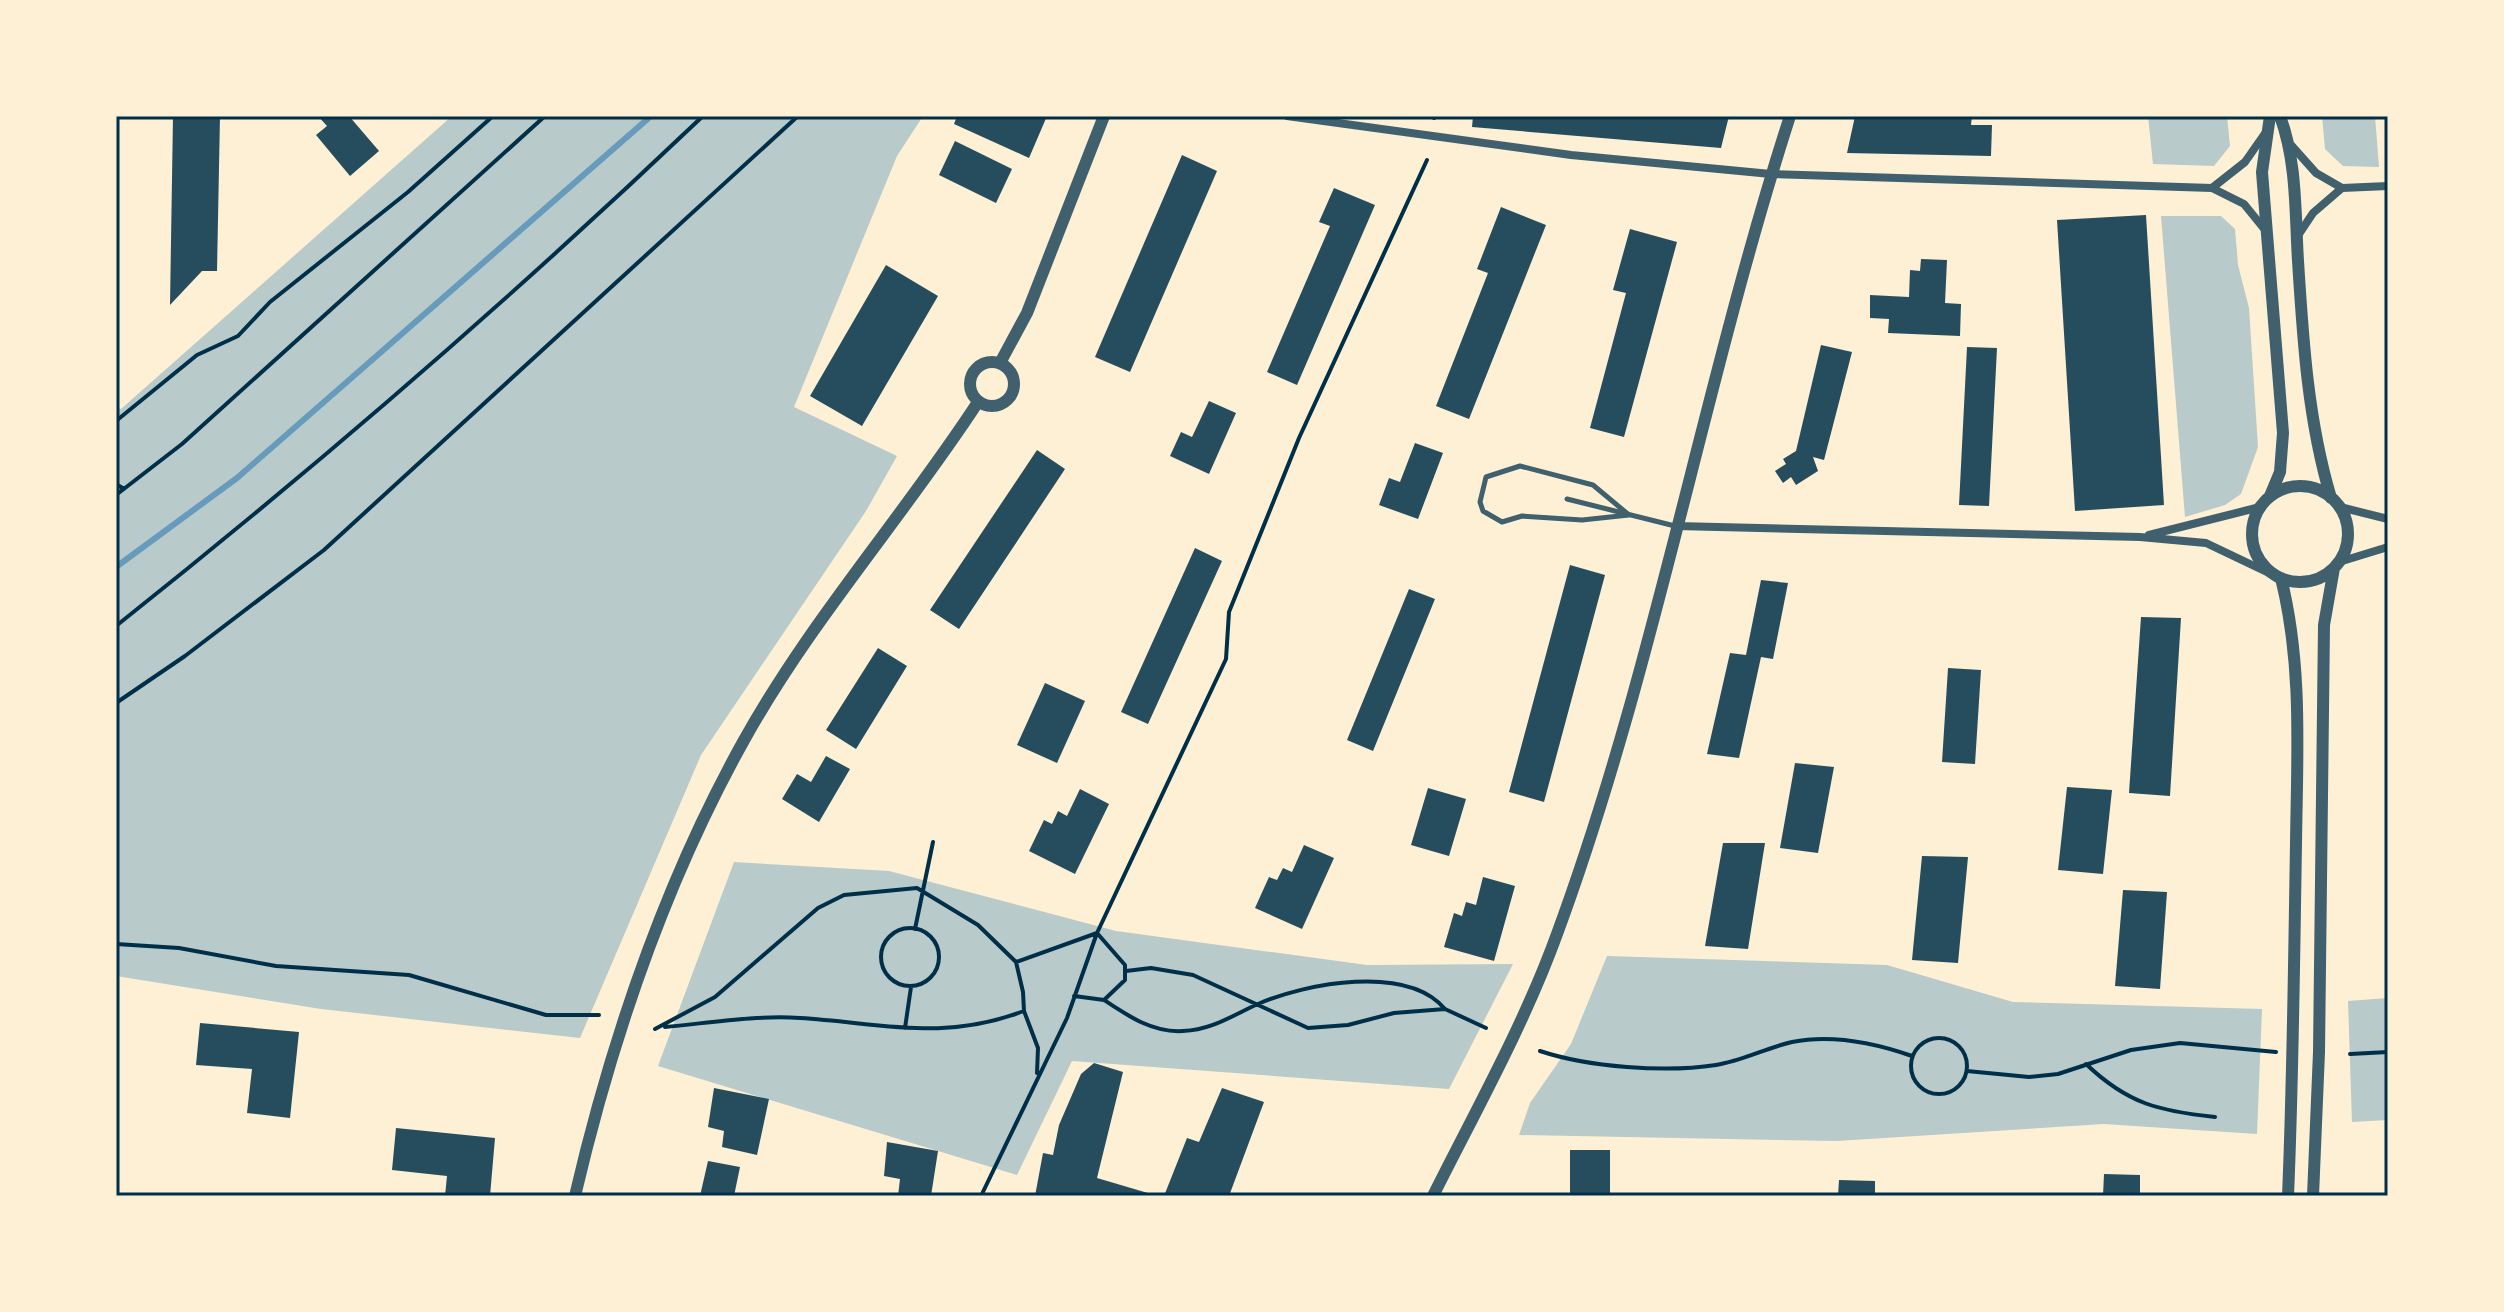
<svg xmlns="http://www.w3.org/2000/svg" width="2504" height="1312" font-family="'Nunito Sans',sans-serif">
	<rect width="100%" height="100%" fill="#fdf0d5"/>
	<path fill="#b9caca" d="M452,116H923L897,156L794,407L897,456L866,511L701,755L580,1038L321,1009L116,976V407L121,409Z
		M2148,116H2227L2230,146L2214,166L2153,164Z
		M2322,116H2375L2379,167L2343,166L2325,149Z
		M2161,216H2221L2235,229L2238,265L2249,308L2258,447L2241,494L2225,505L2185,517Z
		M734,862L889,871L1116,931L1367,965L1513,964L1449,1089L1072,1061L1017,1175L658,1066Z
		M1607,956L1887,965L2013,1002L2262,1009L2257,1134L2104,1124L1837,1141L1519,1135L1530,1103L1571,1044Z
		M2388,998V1120L2352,1122L2348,1001Z"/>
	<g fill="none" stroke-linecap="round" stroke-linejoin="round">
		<path stroke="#669bbc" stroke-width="6" d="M116,567L237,478L651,116"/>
	</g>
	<path fill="#264d5e" d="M173,116H220L217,271H202L170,305Z
		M318,116H349L379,151L350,176L316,135L327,126Z
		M957,116H1047L1029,158L954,124Z
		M1473,116H1729L1721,148L1472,127Z
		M1855,116H1972L1971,125H1992L1991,156L1847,153Z
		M955,141L1012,169L996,203L939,175Z
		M1182,155L1217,171L1130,372L1095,357Z
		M1334,188L1375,205L1297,385L1267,372L1330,226L1319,222Z
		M1501,207L1546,225L1469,419L1436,406L1488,273L1477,269Z
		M2146,215L2164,505L2075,511L2057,220Z
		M1630,229L1677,242L1624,437L1590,428L1626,293L1613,290Z
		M1921,259L1947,260L1945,303L1961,304L1960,336L1888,333L1889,319L1870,318V295L1909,297L1910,270L1920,271Z
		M886,265L938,296L862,426L810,396Z
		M1821,345L1852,352L1824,460L1813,457L1818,471L1796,485L1791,477L1783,483L1775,471L1786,464L1783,459L1796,451Z
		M1967,347L1997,348L1989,506L1959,505Z
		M1209,401L1236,413L1209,474L1170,456L1181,432L1192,437Z
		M1415,443L1443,453L1418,519L1379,505L1389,478L1400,482Z
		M1037,450L1065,469L959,629L930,610Z
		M1195,548L1222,561L1148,724L1121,712Z
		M1570,565L1605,575L1544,802L1509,792Z
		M1761,580L1788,583L1773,659L1761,657L1739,758L1707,754L1730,653L1746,655Z
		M1409,589L1435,599L1373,751L1347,740Z
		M2141,617L2181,618L2170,796L2129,793Z
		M878,648L907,666L856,749L826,730Z
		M1948,668L1981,670L1975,764L1942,762Z
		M1045,683L1085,701L1057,763L1017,745Z
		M826,756L850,769L819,822L782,799L797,774L811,782Z
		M1795,763L1834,767L1818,853L1780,848Z
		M2067,787L2112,790L2103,874L2058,870Z
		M1428,788L1466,799L1449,856L1411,845Z
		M1080,789L1109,804L1075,874L1029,851L1044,820L1052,824L1058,811L1067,816Z
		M1723,843H1765L1748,949L1705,946Z
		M1304,845L1334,858L1302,929L1255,908L1269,877L1277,880L1283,868L1292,872Z
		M1922,856L1968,857L1958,963L1912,960Z
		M1483,877L1515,886L1494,961L1444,947L1454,913L1462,916L1466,902L1476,905Z
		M2123,890L2167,892L2160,989L2115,986Z
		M200,1023L299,1032L290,1118L247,1113L252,1069L196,1065Z
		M1094,1063L1123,1072L1097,1178L1158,1196H1035L1043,1153L1053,1155L1059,1125L1081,1074Z
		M714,1088L769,1099L757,1155L722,1147L724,1131L708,1127Z
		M1222,1088L1264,1102L1229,1196H1164L1187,1138L1199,1142Z
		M396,1128L495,1138L490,1196H445L447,1176L392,1170Z
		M887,1142L938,1151L931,1196H898L900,1179L884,1176Z
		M1570,1150H1610V1196H1570Z
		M708,1161L740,1167L734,1196H700Z
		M2104,1174L2140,1175V1196H2103Z
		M1839,1180L1875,1181V1196H1838Z"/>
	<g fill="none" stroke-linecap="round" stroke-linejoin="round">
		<path stroke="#003049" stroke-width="4" d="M1434,118L1435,116
			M116,421L197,355L238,336L270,302L408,192L493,116
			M116,484L124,489
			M116,495L182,444L545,116
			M116,626C320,464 515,295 703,116
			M116,703L185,656L324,550L798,116
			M881 957a29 29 0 1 1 58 0a29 29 0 1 1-58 0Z
			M915,929L933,842
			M116,944L179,948L276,966L409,975L546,1015H599
			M1016,962L1097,933L1125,965V980L1104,1000L1074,996
			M1126,971L1151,968L1193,975L1308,1028L1348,1025L1394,1013L1445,1009L1486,1028
			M1104,1000C1128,1016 1153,1033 1183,1031C1212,1030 1233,1015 1258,1004C1306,983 1407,964 1445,1009
			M1024,1011L1038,1048L1037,1073
			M905,1028L911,987
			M655,1029L715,997L818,908L844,895L917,888L978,925L1016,962L1023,992L1024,1011C942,1042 883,1023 800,1018C755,1015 709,1023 665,1027
			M1911 1066a28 28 0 1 1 56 0a28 28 0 1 1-56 0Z
			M1540,1051C1588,1067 1665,1073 1716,1065C1742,1061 1766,1048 1792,1042C1832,1034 1875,1043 1912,1056
			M2350,1054L2388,1052
			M2086,1064C2128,1104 2159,1111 2215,1117
			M1967,1071L2029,1077L2058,1074L2131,1050L2180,1043L2276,1052
			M981,1196L1067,1018L1097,933L1226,659L1229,612L1299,438L1427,160"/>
		<path stroke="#3f606c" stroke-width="5" d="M1520,466L1593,485L1629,515L1582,520L1522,516L1502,522L1483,511L1480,502L1486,477Z
			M1567,499L1675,526"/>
		<path stroke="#3f606c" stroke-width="8" d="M1287,116L1571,155L1771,174L2212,188L2244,204L2266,231
			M2291,145L2316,173L2342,188
			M2212,188L2245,162L2266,132
			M2342,188L2388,186
			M2297,237L2313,213L2342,188
			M2340,507L2388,519
			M1676,526L2140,537L2206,543L2271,574
			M2149,535L2260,507
			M2339,562L2388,547"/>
		<path stroke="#3f606c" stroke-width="12" d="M2270,116L2262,172L2283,433L2280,472L2270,496
			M2280,116C2297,162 2295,212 2298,261C2303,341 2308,421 2331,498
			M970 384a22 22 0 1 1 44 0a22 22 0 1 1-44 0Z
			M1000,363L1027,313L1104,116
			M2252 534a48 48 0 1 1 96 0a48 48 0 1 1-96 0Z
			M2281,578C2303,666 2297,755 2296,844C2294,961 2293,1079 2288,1196
			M575,1196C612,1038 664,884 743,742C810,621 903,517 978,402
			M1433,1196C1476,1110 1524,1025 1557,934C1655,668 1703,386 1790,116
			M2313,1196L2319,1052L2324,625L2334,568"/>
	</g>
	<rect width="2504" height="1312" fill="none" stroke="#fdf0d5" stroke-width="236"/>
	<rect x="118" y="118" width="2268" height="1076" fill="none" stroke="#003049" stroke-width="3"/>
</svg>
